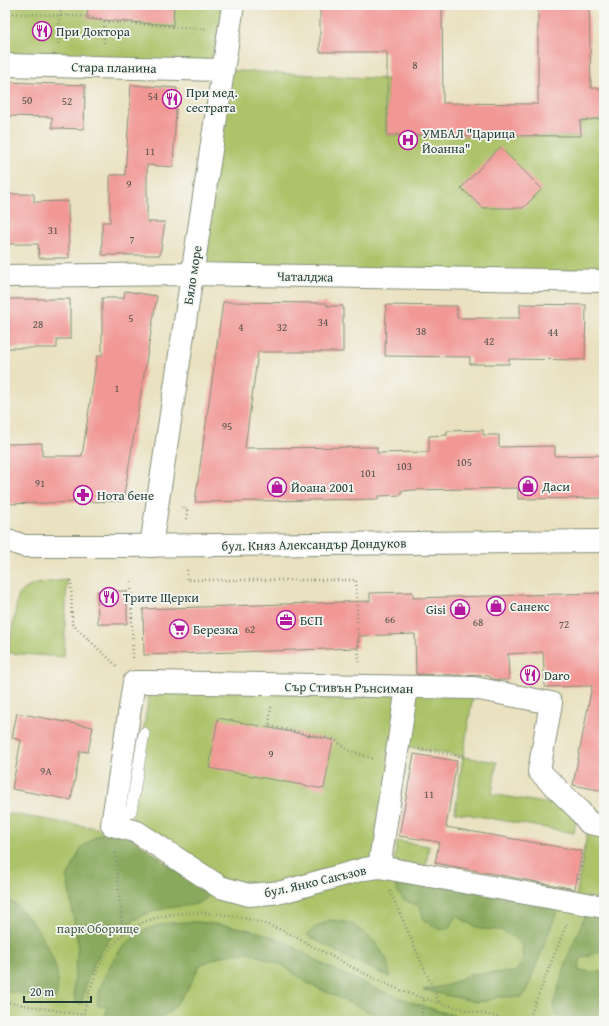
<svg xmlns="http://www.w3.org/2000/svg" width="609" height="1026" font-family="'Gentium Book Plus',serif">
	<rect width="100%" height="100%" fill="#f6f6f2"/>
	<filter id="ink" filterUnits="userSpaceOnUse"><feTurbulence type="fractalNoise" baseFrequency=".025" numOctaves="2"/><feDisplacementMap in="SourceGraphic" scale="8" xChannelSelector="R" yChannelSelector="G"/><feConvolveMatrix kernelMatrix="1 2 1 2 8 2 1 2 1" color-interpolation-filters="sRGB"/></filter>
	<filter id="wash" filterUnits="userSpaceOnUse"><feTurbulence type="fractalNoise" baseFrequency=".012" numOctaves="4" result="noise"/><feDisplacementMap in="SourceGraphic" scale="16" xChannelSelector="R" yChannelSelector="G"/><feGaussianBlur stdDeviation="0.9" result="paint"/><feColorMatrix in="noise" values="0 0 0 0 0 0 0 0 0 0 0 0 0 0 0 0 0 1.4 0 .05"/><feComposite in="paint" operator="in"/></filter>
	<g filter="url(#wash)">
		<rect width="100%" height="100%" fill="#e9e1bf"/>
		<path fill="#acc369" stroke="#66804e" d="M5,5H233L223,70L387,79V135L581,136L580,121L604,118V281L192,274L223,70L5,65Z
			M67,580L64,657L8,653L18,597C27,581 51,582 67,580Z
			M151,682L474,688L463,757L497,762L492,794L578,809L574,833L455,812L463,757L399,745L379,867L249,895L137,832L131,811Z
			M5,813L108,830L131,837L211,895L222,899L370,876L604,914V1021H5Z
			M589,823L604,826V907L575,901Z
			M397,841L429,846L426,867L394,861Z"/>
		<path fill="#89a95d" stroke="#547348" d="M108,830L131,837L211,895C193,909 188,904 168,908C117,917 90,954 82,1003H77L74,996V984L78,944L67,878L81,848L95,837Z
			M395,878L559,906L525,994L521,997H498L486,1001L477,1002L423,990L449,985L471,974L515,972L522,963L523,946L512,936L501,930L481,929L466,922L456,914L450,928L440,930L424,921L420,906C402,900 397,899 395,878Z
			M5,898C26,907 48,944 55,965C59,975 58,989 56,999L5,991Z
			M587,911L604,914V950L581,958L578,971L604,972V1021H566L555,1015L553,1005L570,951Z
			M330,920L351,923L375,942L387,960L390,977L346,957L307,935L314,928Z
			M197,922C224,925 253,928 278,939C295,946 311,958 328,967C370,988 413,1004 459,1017L465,1021H398L372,1013L309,984L284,966L249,952L222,956L200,965L187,990L171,1011L155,1021H105L107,1007L97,1005C102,970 123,934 160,925C172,922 185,922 197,922Z"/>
		<g id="blocks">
			<path fill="#f19794" d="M88,5H174L173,25L87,19Z
				M320,5H442L443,103L538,104V5H589L591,88H604V118L580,121L581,136L387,135V52H320Z
				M7,82L85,85L84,129L52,128V117L5,116Z
				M131,85L177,88L173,167L147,165V222H165L160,255H102V222H110V175H125Z
				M500,147L542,189L523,208H483L461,188Z
				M5,194H34V202L68,201L69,258H39L38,244H5Z
				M125,291L157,296L123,501L5,504V444L42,443V456H82L97,356H102V298H124Z
				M5,299H70V339H57V348H5Z
				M223,302L327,303V306H343V352H258L245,448L377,447V453L429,452V436L447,435V431L483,430V435H499V447L555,446V456L604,455V498L518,499V488L412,490L401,491V495L379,496V499L195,502Z
				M520,304L586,305L585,360L509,359V364H470V357L385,356L386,305L457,306V318H520Z
				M97,591H127V624H98Z
				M413,592V598L601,593L604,669V791L573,785L592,686L545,687L543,652L508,654L509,680H498L490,678V676L416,674L415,634L358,636V648L144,655L143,609L370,601V593Z
				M17,713L93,727L88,752L80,751L71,800L12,789L21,740L12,738Z
				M218,718L333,740L324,789L209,768Z
				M414,754L457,761L446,827L582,851L575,889L435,863L439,842L399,836Z"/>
		</g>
	</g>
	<g filter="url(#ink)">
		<use href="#blocks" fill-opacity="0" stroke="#848f7a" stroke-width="1"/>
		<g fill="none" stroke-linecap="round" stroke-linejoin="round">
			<defs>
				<path id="lane" d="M113,824L131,811L144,733"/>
				<path id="street" d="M5,65L223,70
					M5,276L192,274L604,281
					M151,546L233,5
					M604,826L589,823L578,809L539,771L551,703L474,688L151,682H134L112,825L137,832L220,887L249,895L282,892L364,869L379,867L604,907
					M379,867L407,688"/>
				<path id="primary" d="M5,539L24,546H120L604,541"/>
			</defs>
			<use href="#lane" stroke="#848f7a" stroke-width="12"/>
			<use href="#street" stroke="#848f7a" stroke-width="24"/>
			<use href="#primary" stroke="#848f7a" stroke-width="24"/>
			<path stroke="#848f7a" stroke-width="2.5" stroke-dasharray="1 3" stroke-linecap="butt" d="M5,13L91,17L104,22V45
				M104,22L207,29
				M58,44L61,5
				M181,508H187V520
				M187,570V580H356L359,665
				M71,580L72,624L118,667
				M131,581L133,660
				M271,707L269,726L334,739L348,750L374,759
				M419,749L463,757
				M115,849L123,934
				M579,879L585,845
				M390,891L439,1002
				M5,1002L83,1015
				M82,1021C88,992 99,954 123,935C161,902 233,911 276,928C289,932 302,941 314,947C343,962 372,979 403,991C439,1005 477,1012 514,1021
				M421,1021L424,998
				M528,1021L567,923"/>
			<use href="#lane" stroke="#fff" stroke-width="11"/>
			<use href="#street" stroke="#fff" stroke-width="22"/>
			<use href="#primary" stroke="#fff" stroke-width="22"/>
		</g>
	</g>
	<defs>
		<symbol id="restaurant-ring" viewBox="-11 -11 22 22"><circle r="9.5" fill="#f6f6f2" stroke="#b5179e" stroke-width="1.5"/><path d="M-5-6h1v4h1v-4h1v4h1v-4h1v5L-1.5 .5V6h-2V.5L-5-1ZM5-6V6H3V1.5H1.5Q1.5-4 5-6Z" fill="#b5179e"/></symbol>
		<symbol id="hospital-ring" viewBox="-11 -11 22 22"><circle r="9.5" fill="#f6f6f2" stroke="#b5179e" stroke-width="1.5"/><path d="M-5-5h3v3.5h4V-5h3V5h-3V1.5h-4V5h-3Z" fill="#b5179e"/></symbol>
		<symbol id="shop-ring" viewBox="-11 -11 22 22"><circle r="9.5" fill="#f6f6f2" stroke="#b5179e" stroke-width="1.5"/><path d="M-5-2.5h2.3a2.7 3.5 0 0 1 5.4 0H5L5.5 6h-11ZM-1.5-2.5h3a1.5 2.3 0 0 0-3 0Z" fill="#b5179e"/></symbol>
		<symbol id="pharmacy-ring" viewBox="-11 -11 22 22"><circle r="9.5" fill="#f6f6f2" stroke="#b5179e" stroke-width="1.5"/><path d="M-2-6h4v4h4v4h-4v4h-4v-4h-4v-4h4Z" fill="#b5179e"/></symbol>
		<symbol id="office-ring" viewBox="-11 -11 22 22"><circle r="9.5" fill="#f6f6f2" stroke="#b5179e" stroke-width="1.5"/><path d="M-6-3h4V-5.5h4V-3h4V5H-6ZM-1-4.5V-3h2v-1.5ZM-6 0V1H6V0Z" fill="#b5179e"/></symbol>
		<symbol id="supermarket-ring" viewBox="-11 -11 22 22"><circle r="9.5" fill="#f6f6f2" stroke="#b5179e" stroke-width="1.5"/><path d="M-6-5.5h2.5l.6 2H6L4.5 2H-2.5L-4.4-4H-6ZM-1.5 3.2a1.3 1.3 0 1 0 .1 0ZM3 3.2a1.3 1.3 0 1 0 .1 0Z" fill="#b5179e"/></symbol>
	</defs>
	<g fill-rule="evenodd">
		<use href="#restaurant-ring" x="31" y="20" width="22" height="22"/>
		<use href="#restaurant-ring" x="161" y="88" width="22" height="22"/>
		<use href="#hospital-ring" x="397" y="129" width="22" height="22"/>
		<use href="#shop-ring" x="517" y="475" width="22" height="22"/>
		<use href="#shop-ring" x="266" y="476" width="22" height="22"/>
		<use href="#pharmacy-ring" x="72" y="484" width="22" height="22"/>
		<use href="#restaurant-ring" x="98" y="586" width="22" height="22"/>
		<use href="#shop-ring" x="485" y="595" width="22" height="22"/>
		<use href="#shop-ring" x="449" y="598" width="22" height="22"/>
		<use href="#office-ring" x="275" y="609" width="22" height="22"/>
		<use href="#supermarket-ring" x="168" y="618" width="22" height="22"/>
		<use href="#restaurant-ring" x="519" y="664" width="22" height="22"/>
	</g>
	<g text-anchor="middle" stroke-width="3.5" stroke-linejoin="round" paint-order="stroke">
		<g font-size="11" fill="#54544c">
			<text x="415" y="69">8</text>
			<text x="153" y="100">54</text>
			<text x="27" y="104">50</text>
			<text x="67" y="105">52</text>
			<text x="150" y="155">11</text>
			<text x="129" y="188">9</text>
			<text x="53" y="234">31</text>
			<text x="132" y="243">7</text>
			<text x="131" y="322">5</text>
			<text x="323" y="326">34</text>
			<text x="38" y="328">28</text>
			<text x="241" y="331">4</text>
			<text x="282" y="331">32</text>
			<text x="421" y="335">38</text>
			<text x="553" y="336">44</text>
			<text x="489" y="345">42</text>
			<text x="117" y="392">1</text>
			<text x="227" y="430">95</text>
			<text x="464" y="466">105</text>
			<text x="404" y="470">103</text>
			<text x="368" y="477">101</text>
			<text x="40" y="487">91</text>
			<text x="390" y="623">66</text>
			<text x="478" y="626">68</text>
			<text x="564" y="628">72</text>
			<text x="250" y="633">62</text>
			<text x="271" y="758">9</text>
			<text x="46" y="775">9А</text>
			<text x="429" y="798">11</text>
		</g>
		<g font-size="13" fill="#1f3d34" stroke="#f6f6f2" text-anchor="start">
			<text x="56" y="36">При Доктора</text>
			<text x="186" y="97">При мед.<tspan x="186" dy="15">сестрата</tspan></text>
			<text x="422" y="138">УМБАЛ "Царица<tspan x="422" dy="15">Йоанна"</tspan></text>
			<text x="542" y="491">Даси</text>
			<text x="291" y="492">Йоана 2001</text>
			<text x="97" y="500">Нота бене</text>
			<text x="123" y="602">Трите Щерки</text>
			<text x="510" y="611">Санекс</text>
			<text x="446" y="614" text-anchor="end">Gisi</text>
			<text x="300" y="625">БСП</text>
			<text x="193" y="634">Березка</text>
			<text x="544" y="680">Daro</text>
		</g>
		<g font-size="13" fill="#1f3d34" stroke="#f6f6f2">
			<text transform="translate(114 67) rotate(1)" y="5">Стара планина</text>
			<text transform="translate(192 275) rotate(-81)" y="5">Бяло море</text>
			<text transform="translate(305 276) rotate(1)" y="5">Чаталджа</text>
			<text transform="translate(314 544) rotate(-1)" y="5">бул. Княз Александър Дондуков</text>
			<text transform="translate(349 687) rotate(1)" y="5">Сър Стивън Рънсиман</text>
			<text transform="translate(315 881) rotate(-13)" y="5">бул. Янко Сакъзов</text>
		</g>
		<g font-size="13" fill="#425e41" stroke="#f6f6f2">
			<text x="98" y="933">парк Оборище</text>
		</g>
	</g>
	<rect width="609" height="1026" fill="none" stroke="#f6f6f2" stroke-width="20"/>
	<path d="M24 996v6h67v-6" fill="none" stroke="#1f3d34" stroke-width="2"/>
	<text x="30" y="996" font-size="12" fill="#1f3d34" stroke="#f6f6f2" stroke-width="3" paint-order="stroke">20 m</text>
</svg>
